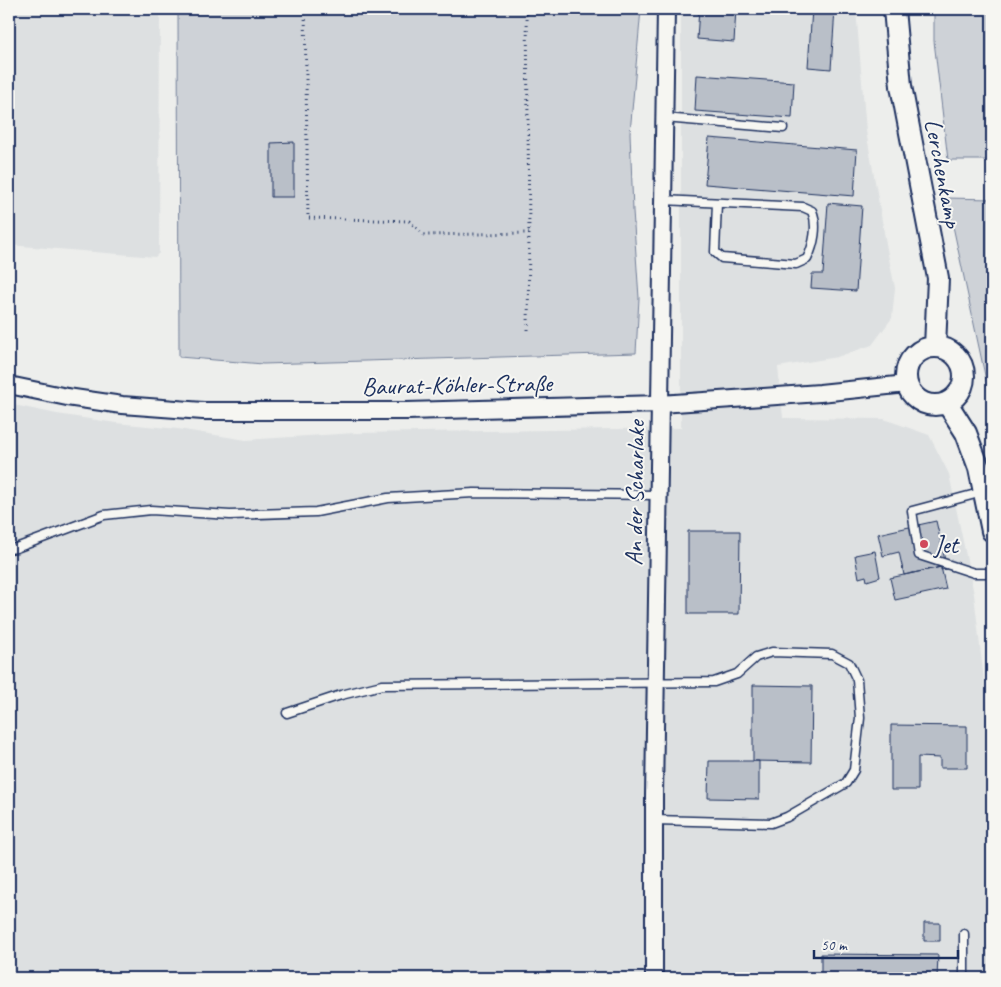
<svg xmlns="http://www.w3.org/2000/svg" width="1001" height="987" font-family="Caveat,sans-serif">
	<rect width="100%" height="100%" fill="#edeeec"/>
	<filter id="ink" filterUnits="userSpaceOnUse"><feTurbulence type="fractalNoise" baseFrequency=".02" numOctaves="2"/><feDisplacementMap in="SourceGraphic" scale="10" xChannelSelector="R" yChannelSelector="G"/><feConvolveMatrix kernelMatrix="1 2 1 2 8 2 1 2 1" color-interpolation-filters="sRGB"/></filter>
	<g filter="url(#ink)">
		<path fill="#dde0e1" d="M9,9H160L159,253L155,257L9,245Z
			M681,9H856L866,131L887,249L895,288L892,318L872,345L837,357L778,367L783,418L884,419L929,435L949,474L974,594L992,750V978H9V404L57,414L116,423L178,429L246,440L355,433L681,428Z"/>
		<path fill="#ced2d7" stroke="#74809a" d="M178,9H641L630,133L633,211L639,298L636,353L263,364L179,357Z
			M934,9H992V160H948L934,41Z
			M947,198L992,199V408Z"/>
		<path fill="#b9bfc8" stroke="#1b2f5e" d="M699,9H736L734,42L697,39Z
			M812,9H835L831,69L808,67Z
			M697,75L794,82L792,118L695,111Z
			M709,138L857,150L854,196L705,184Z
			M294,142V197H271V143Z
			M828,203L862,206L856,291L811,288L812,274H823Z
			M936,521L947,569L941,570V567L904,575L899,552L883,556L878,534Z
			M688,531H740L739,614H688Z
			M875,551L880,577L867,581L866,576L859,578L855,555Z
			M941,567L946,589L895,600L890,578Z
			M753,685L812,686L811,762L753,761Z
			M891,725L967,726V768H940V758L918,757V790H891Z
			M709,761H759V799L708,798Z
			M924,923H940V941H924Z
			M821,954L938,955L937,978H821Z"/>
		<g fill="none" stroke-linecap="round" stroke-linejoin="round">
			<defs>
				<path id="service" d="M664,118L783,128
					M663,200L803,207L812,211C818,225 814,245 807,259L796,264L722,258L715,252L717,203
					M983,492L912,511L919,555L974,573H992
					M9,549L16,548L104,515L151,510L230,515L316,512L388,498L474,493L659,495
					M287,713L341,695L382,685L714,682L737,674L756,657L772,652L832,654L849,663L857,680L860,718L854,770L846,783L787,817L771,823L654,820
					M964,978V934"/>
				<path id="minor" d="M9,385L67,397L122,405L203,411H407L660,404L820,393L907,384
					M654,978V796L666,9"/>
				<path id="tertiary" d="M894,9L901,86L938,278L935,347
					M906 376a29 29 0 1 1 58 0a29 29 0 1 1-58 0Z
					M947,403L966,433L979,468L992,531"/>
			</defs>
			<use href="#service" stroke="#1b2f5e" stroke-width="11"/>
			<use href="#minor" stroke="#1b2f5e" stroke-width="20"/>
			<use href="#tertiary" stroke="#1b2f5e" stroke-width="24"/>
			<path stroke="#1b2f5e" stroke-width="3" stroke-dasharray="1 4" stroke-linecap="butt" d="M305,9L308,218L409,221L424,235L529,233
				M527,9L529,233L528,331"/>
			<use href="#service" stroke="#f6f6f2" stroke-width="8"/>
			<use href="#minor" stroke="#f6f6f2" stroke-width="16"/>
			<use href="#tertiary" stroke="#f6f6f2" stroke-width="20"/>
		</g>
	</g>
	<circle fill="#d1495b" stroke="#f6f6f2" stroke-width="2" cx="924" cy="544" r="5"/>
	<g text-anchor="middle" stroke-width="4" stroke-linejoin="round" paint-order="stroke">
		<g font-size="25" fill="#1b2f5e" stroke="#f6f6f2">
			<text transform="translate(944 173) rotate(79)" y="9">Lerchenkamp</text>
			<text transform="translate(457 384) rotate(-1)" y="9">Baurat-Köhler-Straße</text>
			<text transform="translate(634 493) rotate(-89)" y="9">An der Scharlake</text>
		</g>
		<g font-size="25" fill="#1b2f5e" stroke="#f6f6f2" text-anchor="start">
			<text x="934" y="553">Jet</text>
		</g>
	</g>
	<rect width="1001" height="987" fill="none" stroke="#f6f6f2" stroke-width="30"/>
	<rect x="15" y="15" width="971" height="957" fill="none" stroke="#1b2f5e" stroke-width="2" filter="url(#ink)"/>
	<path d="M814 950v8h144v-8" fill="none" stroke="#1b2f5e" stroke-width="2.5"/>
	<text x="821" y="950" font-size="15" fill="#1b2f5e" stroke="#f6f6f2" stroke-width="4" paint-order="stroke">50 m</text>
</svg>
